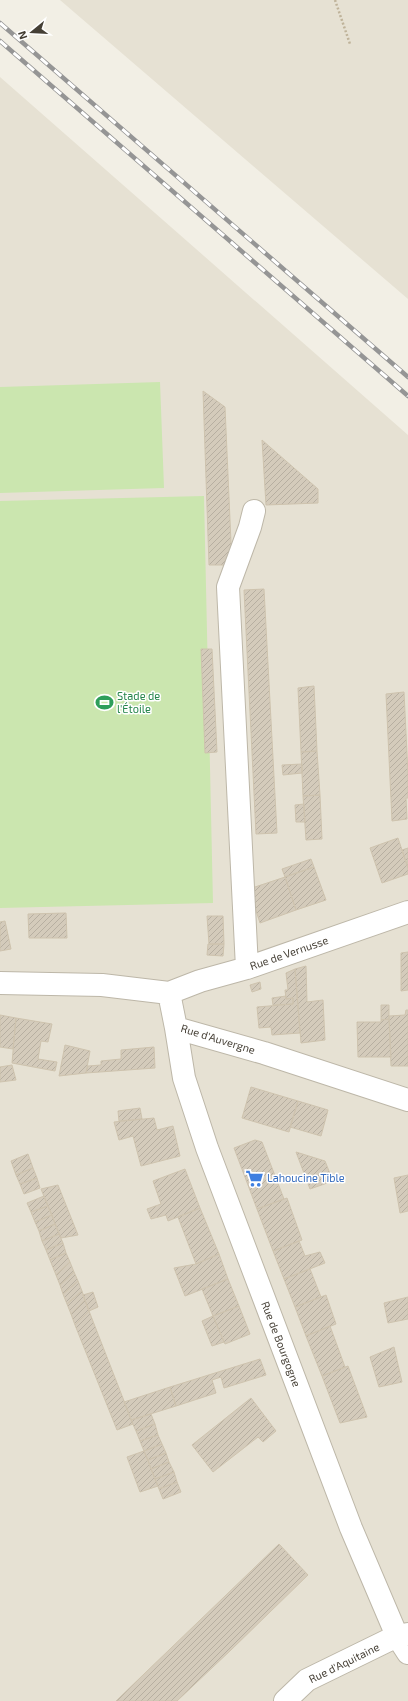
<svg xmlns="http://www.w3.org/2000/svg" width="408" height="1701" font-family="'Exo 2',sans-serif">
	<defs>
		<pattern id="building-hatch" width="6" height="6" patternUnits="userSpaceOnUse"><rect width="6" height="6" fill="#d4cbbb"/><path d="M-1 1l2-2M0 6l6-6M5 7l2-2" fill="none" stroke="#b7afa1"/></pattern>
	</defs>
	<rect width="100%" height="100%" fill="#f2efe5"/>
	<path fill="#e6e1d3" d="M60,0H408V299Z
		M0,77L408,435V1701H0Z"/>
	<path fill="#cbe6af" d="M160,382L164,488L0,493V387Z
		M204,496L213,903L0,908V501Z"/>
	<path fill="url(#building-hatch)" stroke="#cec3ae" d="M203,391L225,407L232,565H209Z
		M262,440L318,489V503L266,505Z
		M264,589L277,833L256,834L244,590Z
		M201,649H212L217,752L205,753Z
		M314,686L317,751L301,752L298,688Z
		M404,692L408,774V798H406L407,819L392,821L386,694Z
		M317,751L320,795L303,796L301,752Z
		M302,764V773L283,775L282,765Z
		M320,795L322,839L306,840L303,796Z
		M304,804L305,822H296L295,805Z
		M398,838L408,868V874L382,883L370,848Z
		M408,848V868L402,850Z
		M311,859L314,867L285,877L282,869Z
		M314,867L326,900L296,910L285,877Z
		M285,877L296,910L260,923L249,889Z
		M66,913L67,938H29L28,914Z
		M207,916H223L224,944H209Z
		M5,921L11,949L0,951V922Z
		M208,944H224L223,956L207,955Z
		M408,952V990L401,991V953Z
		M306,966L307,1002L323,1000L325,1040L301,1043L295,969Z
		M295,969L300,1033L272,1035L271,1027L259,1028L257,1007L293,1004V998L286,999L285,990H288L286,973Z
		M260,982L261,989L252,992L250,985Z
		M286,996V999L293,998V1004L273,1005L272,998Z
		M381,1005H389V1019L381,1020Z
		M406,1010H408V1066H391L389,1016L405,1015Z
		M0,1015L16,1018L13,1049L0,1047Z
		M16,1018L52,1024L48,1042L41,1041L38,1059L57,1062L55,1071L12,1063Z
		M389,1019L391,1057H358L357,1022H381V1020Z
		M65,1045L90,1051L86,1073L59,1076Z
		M154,1047L155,1068L86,1073L88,1066L101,1065V1061L121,1059V1050Z
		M12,1065L16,1080L0,1082V1067Z
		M251,1087L298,1101L289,1132L242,1118Z
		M298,1101L328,1110L321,1136L290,1127Z
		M140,1108L142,1119L119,1121L118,1111Z
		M154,1118L157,1130L173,1126L180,1156L141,1166L133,1136L119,1140L114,1122Z
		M255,1140L262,1142L284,1199L257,1209L234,1148Z
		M296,1152L325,1161L333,1181L310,1189Z
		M28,1154L33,1168L16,1175L11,1161Z
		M33,1168L37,1178L20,1184L16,1175Z
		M185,1169L200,1208L168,1221L166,1215L151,1219L147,1209L161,1204L153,1181Z
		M408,1175V1211L400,1213L394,1178Z
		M37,1178L40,1188L24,1194L20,1184Z
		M58,1185L78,1235L61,1238L41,1189Z
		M44,1196L48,1206L31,1212L27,1203Z
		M287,1198L302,1240L273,1251L257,1209Z
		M48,1206L52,1215L35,1222L31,1212Z
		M200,1208L219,1254L196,1264L178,1217Z
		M52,1215L55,1224L39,1231L35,1222Z
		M55,1224L59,1234L42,1241L39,1231Z
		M59,1234L63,1243L46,1250L42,1241Z
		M299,1241L305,1256L320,1252L325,1263L284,1279L273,1251Z
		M63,1243L66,1253L50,1260L46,1250Z
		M66,1253L70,1262L56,1275L50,1260Z
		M219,1254L228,1279L185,1296L174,1268L196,1264Z
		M70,1262L74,1272L60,1285L56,1275Z
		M310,1269L321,1297L295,1307L284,1279Z
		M74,1272L78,1281L63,1294L60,1285Z
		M228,1279L239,1306L213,1316L202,1289Z
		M78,1281L82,1291L67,1304L63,1294Z
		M82,1291L85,1300L71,1314L67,1304Z
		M93,1292L98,1307L89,1311L83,1295Z
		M326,1295L336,1324L306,1336L295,1307Z
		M408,1297V1319L388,1323L384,1303Z
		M85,1300L89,1311L75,1325L71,1314Z
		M239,1306L250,1334L225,1344L213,1316Z
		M89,1311L133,1424L117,1430L75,1325Z
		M213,1316L224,1342L212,1346L202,1321Z
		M330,1326L345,1367L322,1376L306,1336Z
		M394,1347L402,1382L379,1387L370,1357Z
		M260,1359L266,1375L224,1388L221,1377L212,1380L216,1393L176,1406L170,1387Z
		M348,1366L367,1417L340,1423L322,1376Z
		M170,1387L176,1406L131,1420L124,1402Z
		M251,1398L276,1431L263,1442L258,1437L213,1472L192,1445Z
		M151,1414L155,1424L136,1431L131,1420Z
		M155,1424L158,1435L140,1441L136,1431Z
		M158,1435L162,1444L144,1451L140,1441Z
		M162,1444L166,1453L148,1460L144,1451Z
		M144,1451L158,1486L140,1492L127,1457Z
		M166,1453L169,1462L151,1469L148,1460Z
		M169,1462L174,1472L155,1479L151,1469Z
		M174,1472L177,1482L159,1489L155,1479Z
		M177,1482L181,1492L163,1499L159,1489Z
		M279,1544L308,1575L231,1650L177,1701H116Z"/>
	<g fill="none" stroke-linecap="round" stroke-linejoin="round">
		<defs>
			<path id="minor" d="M247,968L228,587L250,527L254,511
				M0,983L102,985L169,993L176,1028L264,1053L408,1100
				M169,993L200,981L247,968L408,912
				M176,1028L184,1078L207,1148L351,1528L397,1636L408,1653
				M285,1701L307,1680L397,1636L408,1634"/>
		</defs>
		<use href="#minor" stroke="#bdb7a8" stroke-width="24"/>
		<path stroke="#bfb39a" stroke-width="2.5" stroke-dasharray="2 2" stroke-linecap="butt" d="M335,0L350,44"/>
		<use href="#minor" stroke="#fff" stroke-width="22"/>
		<defs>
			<path id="rail" d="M0,23L408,377
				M0,41L408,396"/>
		</defs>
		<use href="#rail" stroke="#959595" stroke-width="4.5"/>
		<use href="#rail" stroke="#fff" stroke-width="3" stroke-dasharray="9" stroke-linecap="butt"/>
	</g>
	<defs>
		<symbol id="stadium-bare" viewBox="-9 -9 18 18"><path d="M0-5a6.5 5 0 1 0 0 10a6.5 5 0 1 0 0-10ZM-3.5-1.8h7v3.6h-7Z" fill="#2e9e5b" stroke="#fff" stroke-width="2.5" paint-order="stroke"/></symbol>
		<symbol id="supermarket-bare" viewBox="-9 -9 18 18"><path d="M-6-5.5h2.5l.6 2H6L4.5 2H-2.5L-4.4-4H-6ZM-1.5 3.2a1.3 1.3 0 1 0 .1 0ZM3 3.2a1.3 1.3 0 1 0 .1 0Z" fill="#3f7fe0" stroke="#fff" stroke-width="2.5" paint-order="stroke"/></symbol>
	</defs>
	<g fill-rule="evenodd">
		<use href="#stadium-bare" x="92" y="690" width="25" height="25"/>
		<use href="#supermarket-bare" x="242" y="1166" width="25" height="25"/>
	</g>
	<g text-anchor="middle" stroke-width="3" stroke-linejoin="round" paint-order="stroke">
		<g font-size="11" fill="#27864d" stroke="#fff" text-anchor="start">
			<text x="117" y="700">Stade de<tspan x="117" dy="13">l'Étoile</tspan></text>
		</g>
		<g font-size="11" fill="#453f35" stroke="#fff">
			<text transform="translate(289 953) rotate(-19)" y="4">Rue de Vernusse</text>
			<text transform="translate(218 1039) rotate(17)" y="4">Rue d'Auvergne</text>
			<text transform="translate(281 1344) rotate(69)" y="4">Rue de Bourgogne</text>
			<text transform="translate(344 1663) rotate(-26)" y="4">Rue d'Aquitaine</text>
		</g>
		<g font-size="11" fill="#366cbe" stroke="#fff" text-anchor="start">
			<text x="267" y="1182">Lahoucine Tible</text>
		</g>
	</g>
	<g transform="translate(32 32) rotate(252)" stroke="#ffffff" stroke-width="3" paint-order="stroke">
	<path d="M0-3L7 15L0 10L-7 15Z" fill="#453f35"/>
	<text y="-6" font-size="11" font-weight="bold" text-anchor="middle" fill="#453f35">N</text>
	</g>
</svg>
